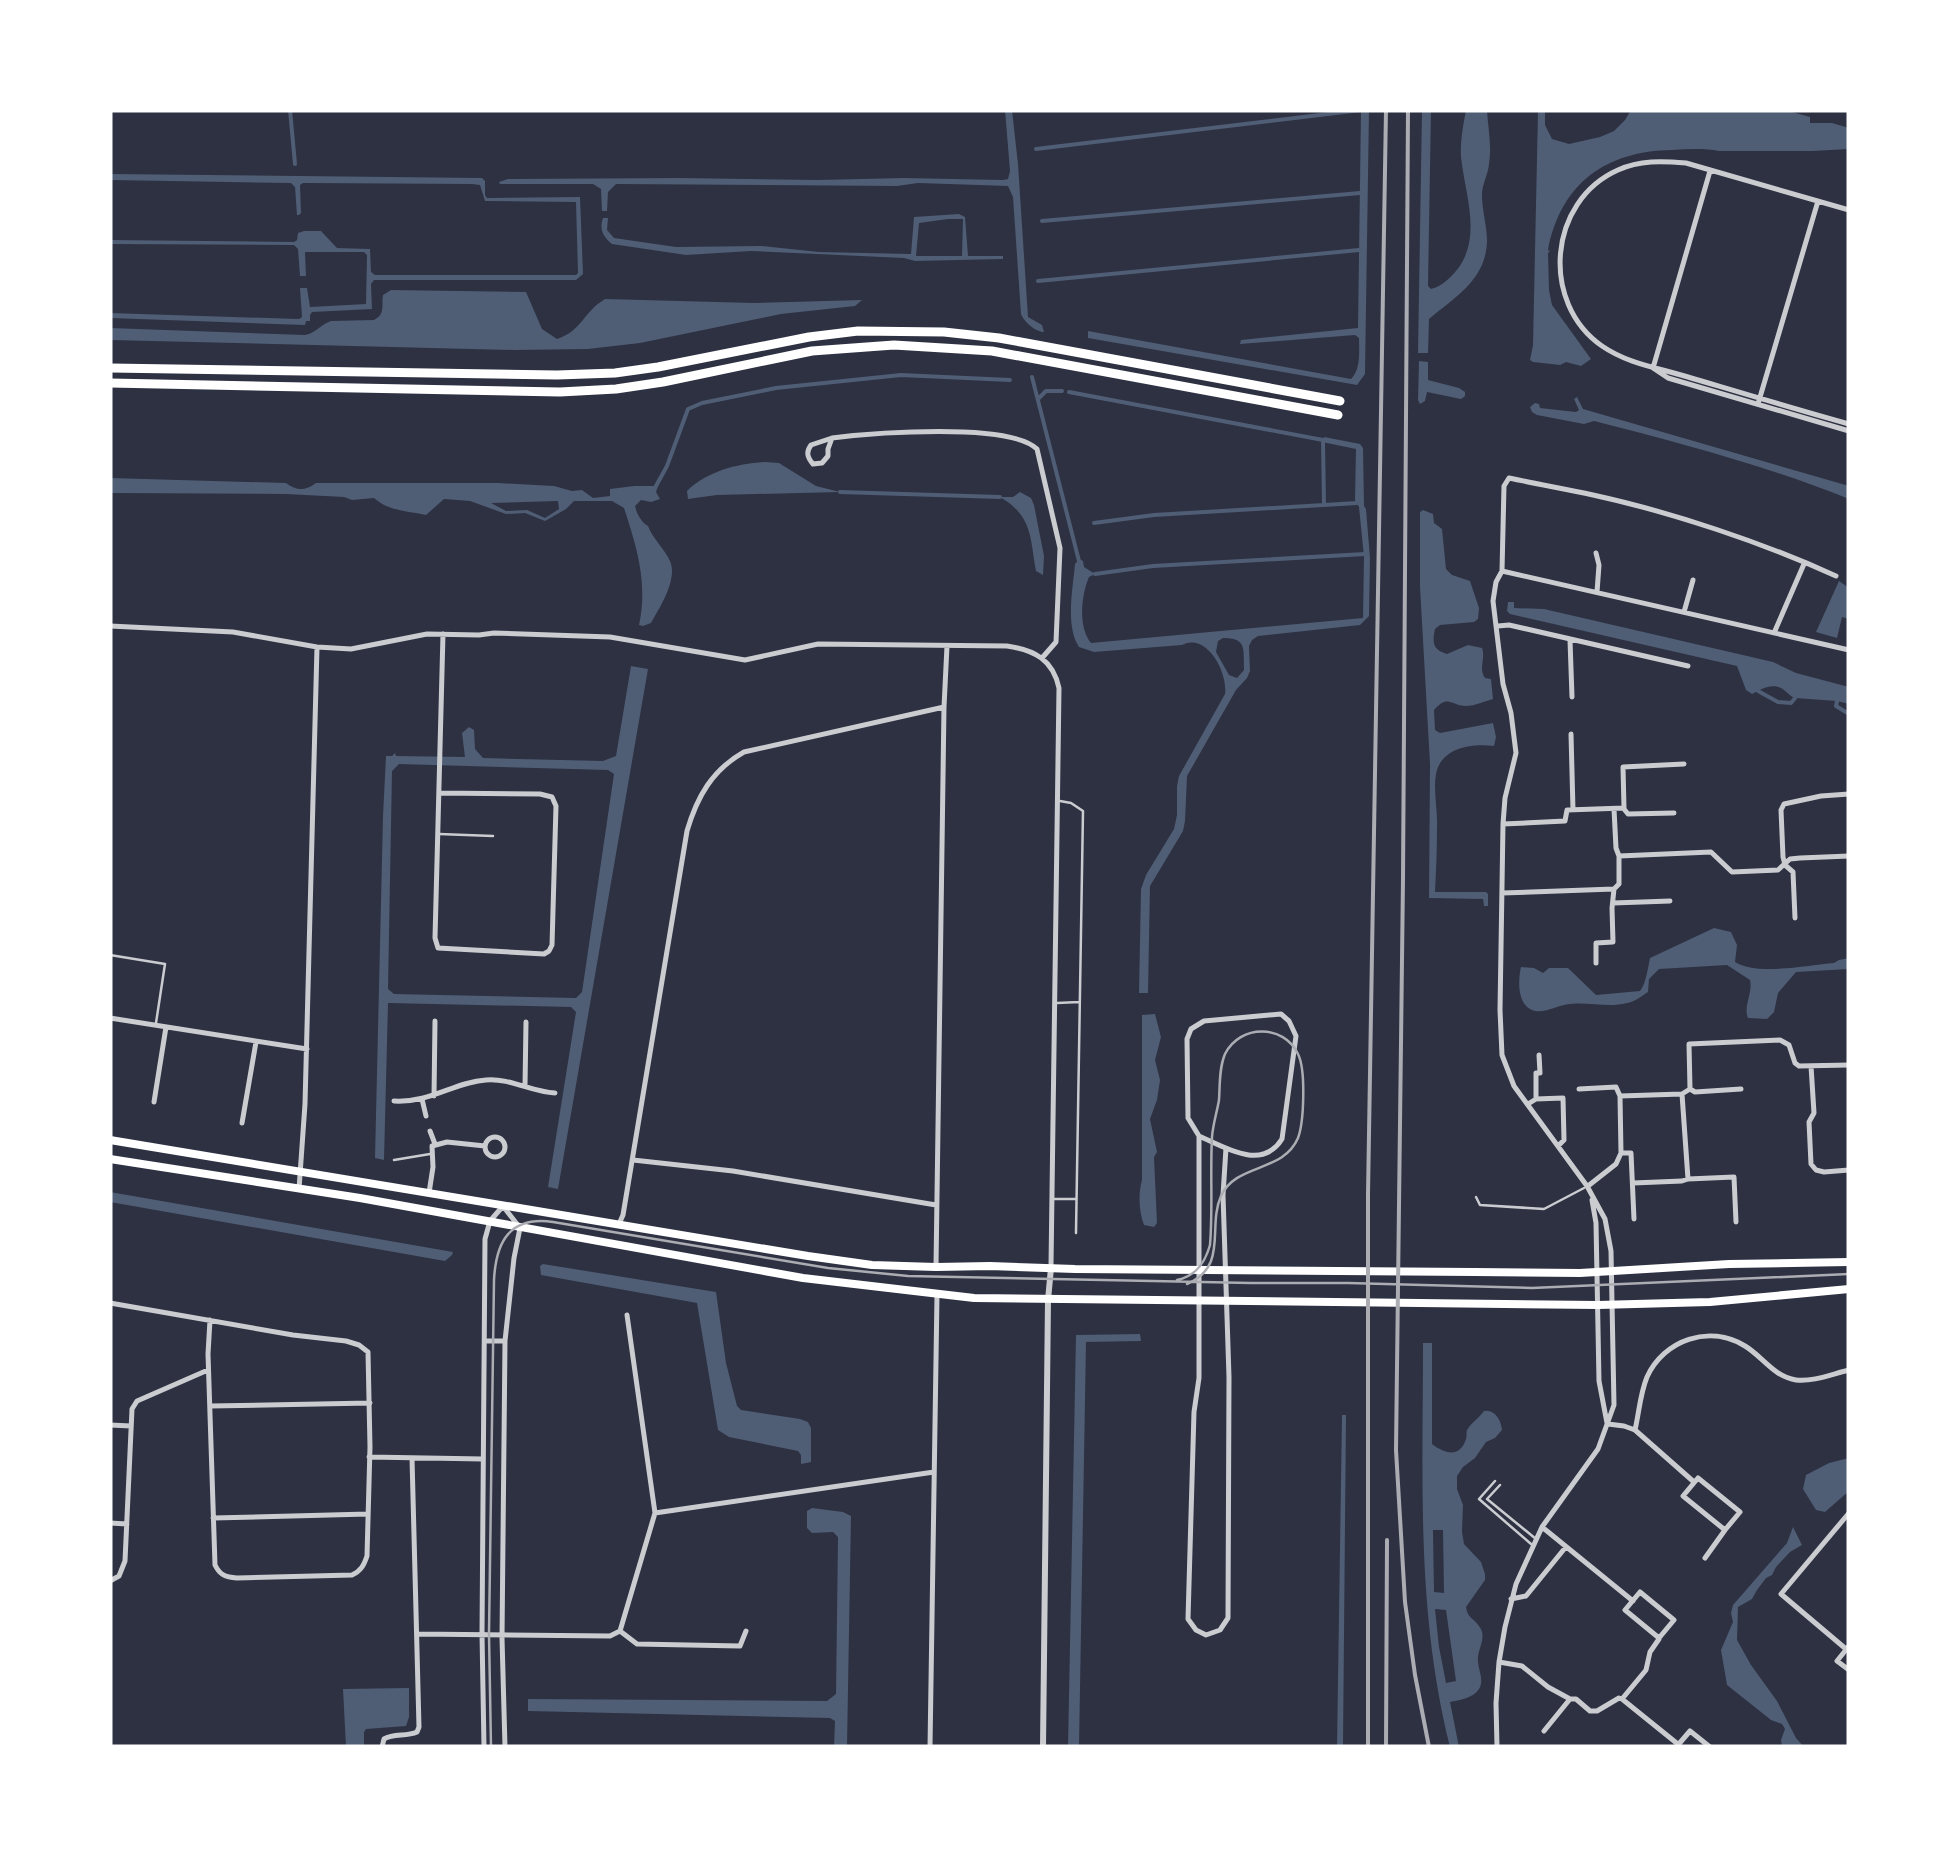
<svg xmlns="http://www.w3.org/2000/svg" width="1959" height="1857" font-family="'Titillium Web',sans-serif">
	<rect width="100%" height="100%" fill="#2d3142"/>
	<path fill="#4f5d75" fill-rule="evenodd" d="M1005,110H1012L1018,164L1028,317L1042,325L1044,332C1036,332 1024,322 1021,314L1013,197L1008,186L918,183L897,186L616,184L608,192L607,211H602L601,189L593,184H500L499,182L508,179L680,178L818,180L904,178L1003,180L1008,179L1010,171Z
		M1361,110H1369L1365,374L1357,385L1088,338V331L1351,379C1361,369 1359,352 1359,338L1355,335L1240,344L1241,340L1358,328Z
		M1422,110H1431L1428,286L1431,289C1442,286 1448,280 1456,271C1483,238 1465,195 1461,157C1460,141 1463,126 1466,110H1487C1488,128 1492,146 1489,164C1488,175 1482,184 1482,195C1482,210 1487,226 1487,241C1486,280 1455,297 1429,319L1428,353H1418Z
		M1538,110H1545V125L1552,139L1569,144L1600,137L1614,131L1625,120L1631,110H1785L1810,117V123H1832L1849,128V149L1812,151H1719C1704,148 1688,149 1672,150C1606,151 1561,183 1548,250L1550,251L1548,253L1549,290L1552,305L1591,359L1581,366L1566,362L1560,365L1533,362L1530,360L1533,345Z
		M110,174L482,178L485,181V195L487,198L580,197L583,274L576,280H374L371,284L372,309L312,312L310,315V321H306L305,325L110,318V313L299,319L302,317L300,288H307L310,307L366,304L367,255L364,252H305L306,276H300L298,249L294,245L110,244V240L294,242L297,240L298,233L304,231H321L337,248L370,249L371,272L375,275H576L578,273L576,202L485,201L480,185L472,184L303,183L300,185L301,213L299,215H297L295,187L291,183L110,180Z
		M959,214L965,217L968,256H1003V259L915,261L904,258L751,251L686,255L612,244C603,237 599,229 603,218H608L607,230L614,238L676,247L761,246L819,252L911,254L914,217ZM948,219H963L962,256H916L919,223Z
		M391,290L526,292L542,329L557,339C583,330 582,313 605,299L754,303L862,300L855,306L781,314L640,343L588,349L515,350L110,340V328L305,335C316,333 321,324 331,321L374,320C386,314 381,305 383,295Z
		M1419,361L1428,362V380L1459,388L1465,392V396L1461,399L1427,392L1425,401L1420,404L1418,400Z
		M1577,397L1583,409L1849,486V499C1767,466 1680,443 1594,421L1584,424L1537,415L1532,412L1530,407L1535,403L1539,404L1540,408L1576,412L1579,410L1574,399Z
		M1324,437L1360,444L1363,448L1364,506L1366,509L1370,558L1369,616L1360,625L1258,636L1252,640L1249,646L1250,671L1247,678L1236,690L1187,776L1185,821L1183,831L1150,886L1148,993H1139L1141,889L1146,875L1174,829L1177,815V786L1179,776L1225,694C1228,673 1207,632 1182,645L1094,652L1079,647C1065,626 1073,588 1075,564L1079,559L1083,561L1084,567L1095,574L1089,577C1081,596 1078,627 1091,643L1363,618L1364,557L1359,507L1355,500L1356,449L1322,442ZM1223,638C1248,638 1243,650 1244,670L1237,678L1229,675L1216,652L1218,641Z
		M765,462L779,463L816,486L840,492L717,495L688,499L687,491C708,471 736,464 765,462Z
		M110,478L286,483C297,491 305,491 316,483H498L554,486L572,491L582,490L593,498L610,496V489L634,486H658L656,492L660,499L651,502L641,500L635,506C637,514 641,522 648,526C653,539 664,548 670,561C678,579 660,607 651,623L643,626L639,625C648,583 637,548 624,508L612,501H574L566,509L545,521L525,513L506,514L470,501L444,499L426,515C408,511 388,511 374,498L352,500L344,497L286,494L110,493ZM558,501L559,509L545,518L527,510L506,511L491,503Z
		M1020,492L1031,498L1034,505L1044,556L1043,575L1036,571C1030,539 1033,516 1000,497H1013Z
		M1423,510L1433,514L1434,523L1442,529L1446,569L1452,575L1470,581L1479,608L1478,619L1474,622L1440,625L1435,629C1432,643 1433,650 1447,654L1468,645L1482,648C1486,659 1478,668 1485,678L1491,679L1493,699C1485,701 1475,706 1466,706C1450,705 1448,694 1434,710L1435,730L1440,733L1493,723L1496,737L1494,746C1473,743 1441,747 1436,774C1433,791 1438,811 1437,829C1437,850 1436,871 1435,892H1486L1488,894V906H1484L1483,899L1429,898L1430,764L1420,587V512Z
		M1839,581L1849,588V619L1842,617L1837,638L1816,632Z
		M1508,602H1514V608L1544,609L1773,662L1796,673L1849,687V704L1837,701L1795,698C1791,697 1788,693 1784,690C1774,682 1762,688 1752,694L1746,690L1737,666L1510,614L1507,611Z
		M631,666L648,669L558,1189L548,1187L576,1012L571,1007L388,1003L384,1160L375,1158L383,816L386,756H392L395,753L396,756L465,757L462,733L469,727L474,730L475,749L483,758L603,761L616,756ZM399,764L608,770L614,774L582,992L576,998L394,994L388,989L392,771Z
		M1714,928L1731,932L1737,945L1735,962C1757,976 1808,965 1834,963L1839,960L1849,958V969L1796,972L1778,993L1774,1012L1767,1019L1748,1018C1743,1006 1753,993 1750,980L1727,965L1659,969L1649,979L1648,992C1642,996 1634,1002 1627,1003C1609,1008 1589,1002 1571,1004C1559,1004 1543,1015 1532,1010C1517,1004 1518,980 1521,967L1534,968L1543,973L1549,968H1568L1596,995L1640,991C1646,984 1648,967 1650,958Z
		M1155,1014L1161,1037L1155,1060L1160,1080L1157,1100L1150,1119L1157,1152L1154,1157L1157,1223L1154,1227L1144,1225C1139,1212 1138,1194 1142,1180V1015Z
		M110,1192L453,1252L452,1255L445,1261L110,1202Z
		M543,1264L716,1292L726,1363L737,1406L741,1410L800,1419L808,1422L811,1428V1462L801,1464V1455L798,1451L729,1437L718,1430L697,1303L541,1275L540,1266Z
		M1140,1334L1141,1341L1086,1342L1079,1747H1068L1076,1335Z
		M1423,1343H1432V1444C1445,1454 1460,1458 1466,1439C1467,1436 1466,1433 1467,1430C1471,1423 1479,1418 1484,1411C1495,1409 1501,1420 1502,1430L1495,1438L1486,1442L1475,1458L1463,1467L1457,1476V1489L1463,1505L1462,1532L1464,1544L1481,1562L1485,1574V1580L1466,1607C1468,1619 1473,1617 1479,1626C1487,1636 1479,1647 1478,1657C1477,1669 1485,1679 1479,1689C1474,1698 1459,1700 1450,1702L1459,1747H1450C1416,1611 1423,1481 1423,1343ZM1433,1530H1443L1444,1593L1434,1592ZM1435,1609L1446,1610L1456,1681L1446,1683L1439,1647Z
		M1342,1415H1346L1343,1747H1337Z
		M1849,1458V1491L1825,1512L1816,1510L1803,1489L1806,1475L1829,1463Z
		M812,1508L843,1512L851,1516L847,1747H834L835,1721L830,1718L528,1711V1699L827,1701L836,1694L838,1537L833,1532L812,1533L807,1528V1511Z
		M1793,1527L1802,1545L1790,1552L1776,1567L1772,1575L1766,1578L1757,1590L1752,1599L1738,1607L1737,1640L1751,1665L1777,1701L1796,1738L1804,1747H1782L1781,1740L1785,1729L1782,1724L1771,1720L1727,1685L1721,1650L1733,1622L1731,1613L1733,1605L1787,1543Z
		M409,1688V1717L406,1726L366,1729L364,1732V1747H346L343,1689Z"/>
	<g fill="none" stroke-linecap="round" stroke-linejoin="round">
		<path stroke="#4f5d75" stroke-width="4" d="M290,110L295,164
			M1036,149L1361,110
			M1042,221L1360,193
			M1038,281L1359,250
			M1032,377L1079,561
			M1069,392L1323,440L1324,505
			M1038,399L1046,391H1062
			M656,486L667,466L688,409L702,403L776,388L901,375L1010,380
			M840,492L1000,497
			M1094,523L1154,515L1357,503
			M1095,574L1153,566L1365,554
			M1758,691L1778,702L1791,703L1795,698
			M1837,701L1836,706L1849,714"/>
		<path stroke="#caccd0" stroke-width="2.5" d="M1060,801L1071,803L1083,811L1076,1233
			M439,834L493,836
			M110,955L165,964L156,1023
			M1057,1003L1079,1002
			M394,1160L430,1154
			M1476,1197L1480,1205L1544,1209L1584,1188
			M1053,1199H1075
			M1495,1481L1479,1499L1531,1544
			M1500,1485L1487,1499L1536,1539"/>
		<path stroke="#caccd0" stroke-width="5" d="M1849,210L1686,163C1662,161 1640,160 1618,170C1548,201 1540,303 1602,346C1628,364 1659,368 1688,377C1742,393 1795,409 1849,424
			M1653,368L1668,378L1849,431
			M1653,368L1710,171
			M1758,404L1818,201
			M832,438L811,445C806,452 807,457 813,464L822,463L828,456V449L832,438C872,433 1009,422 1037,449L1060,548L1056,642L1042,658
			M1596,553L1599,565L1597,592
			M1502,571L1504,486L1509,478C1537,484 1565,489 1593,495C1671,512 1764,543 1836,576
			M1684,612L1693,580
			M110,626L233,632L317,647L351,649L427,634L479,635L494,633L610,637L745,660L818,644L1007,646C1035,650 1053,660 1059,688L1051,1266
			M1498,626L1509,625L1688,666
			M1774,633L1804,564
			M1570,640L1572,697
			M1571,734L1573,810
			M439,793L540,794L552,797L556,806L552,945L549,951L544,954L438,948L435,938L443,634
			M1614,809L1616,848L1619,856
			M1624,809L1628,814L1674,813
			M1503,824L1565,821L1567,810L1624,808L1623,767L1684,764
			M1502,893L1614,889L1619,884V856L1711,852L1732,872L1778,870L1790,859L1800,858L1849,856
			M1613,903L1670,901
			M1795,918L1793,872L1785,865L1783,857L1781,810L1784,804L1821,796L1849,794
			M1596,963V943L1613,942L1612,908L1614,889
			M110,1018L307,1049
			M1811,1066L1814,1113L1809,1122L1811,1164L1816,1170L1824,1172L1849,1170
			M525,1086L526,1022
			M1579,1089L1616,1087L1620,1096
			M1690,1089L1695,1092L1741,1089
			M1682,1094L1688,1179L1734,1177L1736,1222
			M434,1096L435,1021
			M1536,1098V1073H1540L1539,1055
			M422,1099L426,1116
			M394,1101C431,1103 454,1082 486,1080C511,1078 531,1092 555,1093
			M154,1102L166,1027
			M1528,1104L1536,1099L1563,1098L1564,1140L1558,1146
			M242,1123L256,1042
			M430,1131L435,1144
			M1199,1136C1226,1148 1262,1171 1282,1139L1296,1036L1289,1021L1281,1014L1204,1021L1191,1029L1187,1039L1188,1118L1199,1136V1378L1194,1412L1188,1619L1196,1630L1206,1635L1220,1630L1228,1618L1229,1377L1223,1195L1226,1148
			M485 1147a10 10 0 1 1 20 0a10 10 0 1 1-20 0Z
			M1621,1153H1631L1634,1219
			M633,1160L733,1171L936,1205
			M1633,1183L1682,1181L1688,1179
			M1588,1186L1616,1164L1621,1153L1620,1096L1682,1094L1690,1089L1689,1044L1780,1040L1789,1045L1795,1063L1799,1066L1849,1065
			M299,1189L305,1104L317,647
			M429,1193L433,1167L432,1146L447,1142L485,1146
			M1592,1200L1596,1223L1599,1381L1607,1423
			M619,1224L623,1215L687,831C697,797 712,770 744,752L944,707
			M936,1267L944,707L947,646
			M110,1303L293,1335L346,1341L359,1345L368,1352L370,1447L367,1556C364,1565 361,1571 352,1575L237,1578C225,1577 220,1575 215,1565L208,1354L210,1320
			M485,1341H505
			M210,1406L370,1403
			M1608,1424L1624,1426L1635,1430L1694,1482
			M110,1425L131,1426
			M1635,1430C1639,1413 1640,1394 1647,1377C1664,1340 1709,1324 1745,1346C1762,1356 1774,1377 1796,1380C1813,1382 1832,1374 1849,1370
			M369,1457L483,1459
			M1698,1478L1740,1512L1725,1530L1683,1496Z
			M655,1513L934,1472
			M213,1518L368,1514
			M110,1523L127,1524
			M1542,1527L1633,1601
			M1705,1558L1725,1530
			M110,1581L119,1576L125,1561L132,1409L137,1401L208,1370
			M1640,1592L1674,1620L1659,1638L1625,1610Z
			M1511,1599L1526,1596L1565,1548
			M620,1631L637,1644L740,1646L746,1631
			M417,1634L610,1636L620,1631L655,1513L627,1315
			M1849,1646L1837,1661L1849,1670
			M1846,1649L1781,1594L1849,1513
			M1499,1662L1522,1666L1548,1687L1570,1699H1576L1590,1711H1597L1619,1698L1622,1699L1679,1745
			M1622,1699L1646,1670L1650,1652L1659,1639
			M1544,1731L1570,1699
			M1678,1745L1690,1731L1710,1747
			M382,1747L384,1739C394,1733 406,1737 417,1732L419,1727L412,1458
			M484,1747L482,1634L485,1239L490,1221L503,1206L520,1228L514,1258L505,1341L502,1638L505,1747
			M930,1747L937,1295
			M1497,1747L1496,1703L1499,1662L1505,1627L1516,1584L1542,1527L1598,1449L1614,1405L1611,1251L1605,1219L1587,1186L1514,1086L1502,1055L1500,1010L1503,824L1505,798L1516,753L1511,713L1503,684L1493,601L1496,582L1502,571L1849,650"/>
		<path stroke="#caccd0" stroke-width="6" d="M1043,1747L1048,1300L1051,1268"/>
		<path stroke="#fff" stroke-width="8" d="M110,1140L808,1256L872,1265L936,1267L990,1266L1075,1269L1474,1272L1580,1273L1729,1264L1849,1262
			M110,1159L360,1198L803,1278L974,1298L1598,1305L1710,1302L1849,1289"/>
		<path stroke="#fff" stroke-width="9" d="M110,368L557,375L615,373L658,367L809,337L858,331L944,332L999,338L1340,401
			M110,383L560,392L616,389L663,382L812,351L894,345L992,351L1338,415"/>
		<path stroke="#abadb3" stroke-width="2.5" d="M1177,1280C1196,1276 1205,1263 1210,1245C1213,1209 1210,1173 1212,1137C1213,1124 1217,1112 1219,1100C1220,1085 1219,1068 1225,1054C1240,1024 1284,1024 1298,1054C1306,1070 1304,1122 1298,1138C1283,1173 1236,1163 1221,1196C1207,1227 1229,1266 1187,1284
			M491,1747L489,1634L494,1280C496,1241 510,1216 553,1222L828,1268L908,1276L1251,1283H1348L1532,1288L1849,1274"/>
		<path stroke="#abadb3" stroke-width="4" d="M1408,110L1403,879L1396,1450L1405,1602L1415,1675L1429,1747
			M1368,1747V1194L1386,110
			M1386,1747L1387,1540"/>
	</g>
	<rect width="1959" height="1857" fill="none" stroke="#ffffff" stroke-width="225"/>
</svg>
